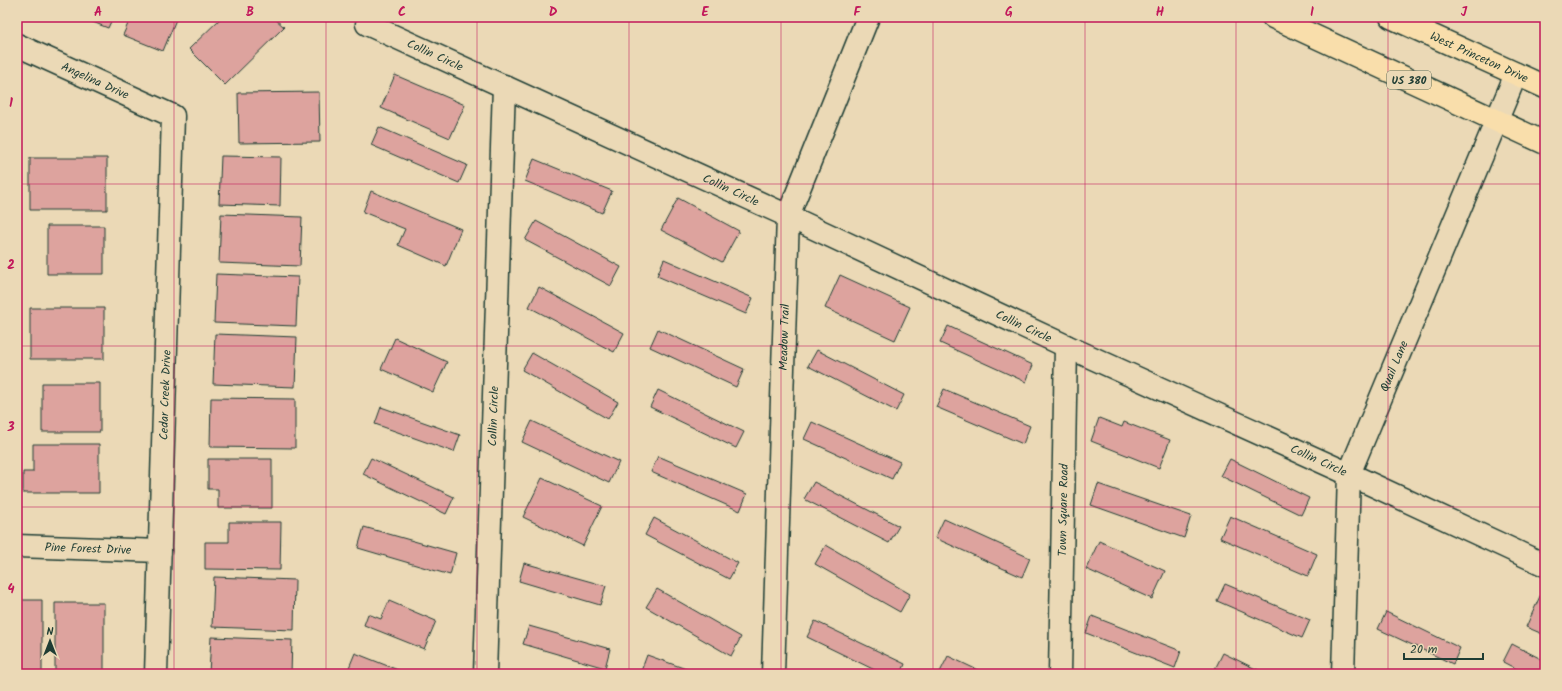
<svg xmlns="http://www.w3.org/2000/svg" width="1562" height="691" font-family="Kalam,sans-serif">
	<rect width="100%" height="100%" fill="#ebd9b6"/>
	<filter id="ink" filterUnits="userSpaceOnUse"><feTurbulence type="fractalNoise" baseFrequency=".025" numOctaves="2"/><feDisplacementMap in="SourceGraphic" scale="8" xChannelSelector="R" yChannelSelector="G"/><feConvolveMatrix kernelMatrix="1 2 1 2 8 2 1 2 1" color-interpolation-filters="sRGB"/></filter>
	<g filter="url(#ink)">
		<path fill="#dda39e" stroke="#1f3d34" d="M80,17H113L108,28Z
			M131,17H177L163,51L123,35Z
			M222,17H273L284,27L225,85L189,49Z
			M395,75L465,105L450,138L381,108Z
			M319,92L320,142L239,143L238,93Z
			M379,127L467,165L459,183L371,145Z
			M221,156L281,157L280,206L219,204Z
			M30,158H107V210H30Z
			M534,159L612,191L602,213L525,181Z
			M371,191L461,229L446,266L398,245L405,229L363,212Z
			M678,198L739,231L722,262L661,230Z
			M221,214L302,217L300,266L219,263Z
			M536,221L621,267L611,286L525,240Z
			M47,226H104V274H47Z
			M664,259L753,298L746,314L657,276Z
			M216,274L298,277L296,326L214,323Z
			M840,275L910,307L895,340L825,308Z
			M539,287L624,333L614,352L529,307Z
			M30,308H104V359H30Z
			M948,326L1033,365L1026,382L940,343Z
			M658,329L744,369L736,387L650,347Z
			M215,334L297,337L295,387L213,384Z
			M395,338L447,362L433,392L381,369Z
			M817,350L904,395L896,411L808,366Z
			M532,353L618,402L608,419L522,370Z
			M42,383H100V432H42Z
			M944,389L1030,426L1023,444L936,407Z
			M658,390L744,432L736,448L650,407Z
			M211,398L295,399V448L210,447Z
			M381,407L460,435L454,452L375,424Z
			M1099,418L1122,427L1124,422L1170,440L1159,468L1091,441Z
			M532,421L619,462L609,483L522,442Z
			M812,422L900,462L892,479L804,439Z
			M33,444H99V493H23V472H33Z
			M658,456L747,494L740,511L651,472Z
			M371,458L454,497L446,514L363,474Z
			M208,459H272V508H218V489H208Z
			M1230,459L1309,498L1301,515L1221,476Z
			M542,478L602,506L583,546L523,517Z
			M814,482L899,526L889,543L804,499Z
			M1098,484L1191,516L1184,538L1091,505Z
			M1230,516L1317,554L1308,576L1220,538Z
			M654,518L738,563L729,579L645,535Z
			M944,519L1030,558L1022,577L935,538Z
			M229,522H281L280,570L205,569V542H229Z
			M364,527L456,553L450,575L358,548Z
			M1099,541L1165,571L1152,599L1086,569Z
			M826,545L910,594L900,612L815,564Z
			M524,563L606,586L600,605L519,581Z
			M214,577L295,580L294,630L212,627Z
			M1225,584L1310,620L1302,638L1217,601Z
			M657,589L741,637L731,656L646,607Z
			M1541,594L1545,596V635L1526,627Z
			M17,600H42V674H17Z
			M389,601L436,621L424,649L364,625L368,614L381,619Z
			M55,603H104V674H55Z
			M1386,612L1460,648L1453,664L1378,629Z
			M1092,616L1181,651L1175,668L1086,633Z
			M815,621L905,664L901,674H883L807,637Z
			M529,626L610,649L605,668L523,644Z
			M211,637L292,640L291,674H209Z
			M1512,644L1545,661V674H1526L1503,662Z
			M355,653L408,674H358L348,670Z
			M1223,653L1266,674L1213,673Z
			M647,655L700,674H640Z
			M948,656L986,674H939Z"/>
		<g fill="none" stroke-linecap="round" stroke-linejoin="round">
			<defs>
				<g id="street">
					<path id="s1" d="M367,24L788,216L1066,346L1349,474L1545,565"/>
					<path id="s2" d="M17,45L173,116L156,674"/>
					<path id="s3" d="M17,546L160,551"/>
					<path id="s4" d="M485,674L504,86"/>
					<path id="s5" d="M773,674L788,216L868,17"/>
					<path id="s6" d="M1060,674L1066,346"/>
					<path id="s7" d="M1343,674L1349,474L1516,74"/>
				</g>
				<g id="highway">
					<path d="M1273,17L1545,143"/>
					<path id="s8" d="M1391,17L1545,87"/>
				</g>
			</defs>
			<use href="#street" stroke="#1f3d34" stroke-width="25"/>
			<use href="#highway" stroke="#1f3d34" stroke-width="25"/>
			<use href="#street" stroke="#ebd9b6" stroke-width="22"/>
			<use href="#highway" stroke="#f9deab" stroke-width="22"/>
		</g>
	</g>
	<path fill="none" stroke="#c2185b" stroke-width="1" stroke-opacity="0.55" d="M174,17V674M326,17V674M477,17V674M629,17V674M781,17V674M933,17V674M1085,17V674M1236,17V674M1388,17V674M17,184H1545M17,346H1545M17,507H1545"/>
	<g text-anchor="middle" stroke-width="3.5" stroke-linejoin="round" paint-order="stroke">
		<rect fill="#ebd9b6" stroke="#5c6c5b" stroke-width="1" x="1387" y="71" width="44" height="18" rx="3"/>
		<g font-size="11" font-weight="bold" fill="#1f3d34">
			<text x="1409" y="84">US 380</text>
		</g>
		<g font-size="12" fill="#1f3d34" stroke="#ebd9b6">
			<text dy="4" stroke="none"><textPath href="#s1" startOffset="75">Collin Circle</textPath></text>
			<text dy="4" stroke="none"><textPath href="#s8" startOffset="97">West Princeton Drive</textPath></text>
			<text dy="4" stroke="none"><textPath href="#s2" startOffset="86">Angelina Drive</textPath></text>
			<text dy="4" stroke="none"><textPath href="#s1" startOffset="400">Collin Circle</textPath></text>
			<text dy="4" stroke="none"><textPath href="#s1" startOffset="723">Collin Circle</textPath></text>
			<text dy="4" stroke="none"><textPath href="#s5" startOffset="337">Meadow Trail</textPath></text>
			<text dy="4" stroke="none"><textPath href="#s7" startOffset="317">Quail Lane</textPath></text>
			<text transform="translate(165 395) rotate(-88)" y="4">Cedar Creek Drive</text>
			<text dy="4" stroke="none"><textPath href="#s4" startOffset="258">Collin Circle</textPath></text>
			<text dy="4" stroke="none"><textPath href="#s1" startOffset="1047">Collin Circle</textPath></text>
			<text dy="4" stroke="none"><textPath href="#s6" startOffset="164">Town Square Road</textPath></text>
			<text dy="4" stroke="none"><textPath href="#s3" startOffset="71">Pine Forest Drive</textPath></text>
		</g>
	</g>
	<rect width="1562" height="691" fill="none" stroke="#ebd9b6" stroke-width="44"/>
	<g transform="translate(50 641)" stroke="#ebd9b6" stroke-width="3" paint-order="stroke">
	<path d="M0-3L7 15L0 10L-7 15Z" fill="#1f3d34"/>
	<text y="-6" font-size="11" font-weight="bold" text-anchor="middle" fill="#1f3d34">N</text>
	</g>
	<path d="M1404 653v6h79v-6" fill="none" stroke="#1f3d34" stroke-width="2"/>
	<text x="1410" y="653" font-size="12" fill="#1f3d34" stroke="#ebd9b6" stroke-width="3" paint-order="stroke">20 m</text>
	<rect x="22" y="22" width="1518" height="647" fill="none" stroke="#c2185b" stroke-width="1.5"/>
	<g font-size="13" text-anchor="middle" font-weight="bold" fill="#c2185b">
		<text x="98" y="16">A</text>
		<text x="250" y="16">B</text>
		<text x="402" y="16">C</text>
		<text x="553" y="16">D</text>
		<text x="705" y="16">E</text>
		<text x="857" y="16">F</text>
		<text x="1009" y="16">G</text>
		<text x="1160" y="16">H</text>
		<text x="1312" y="16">I</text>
		<text x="1464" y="16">J</text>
		<text x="11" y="107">1</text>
		<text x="11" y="269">2</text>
		<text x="11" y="431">3</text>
		<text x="11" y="593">4</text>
	</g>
</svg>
